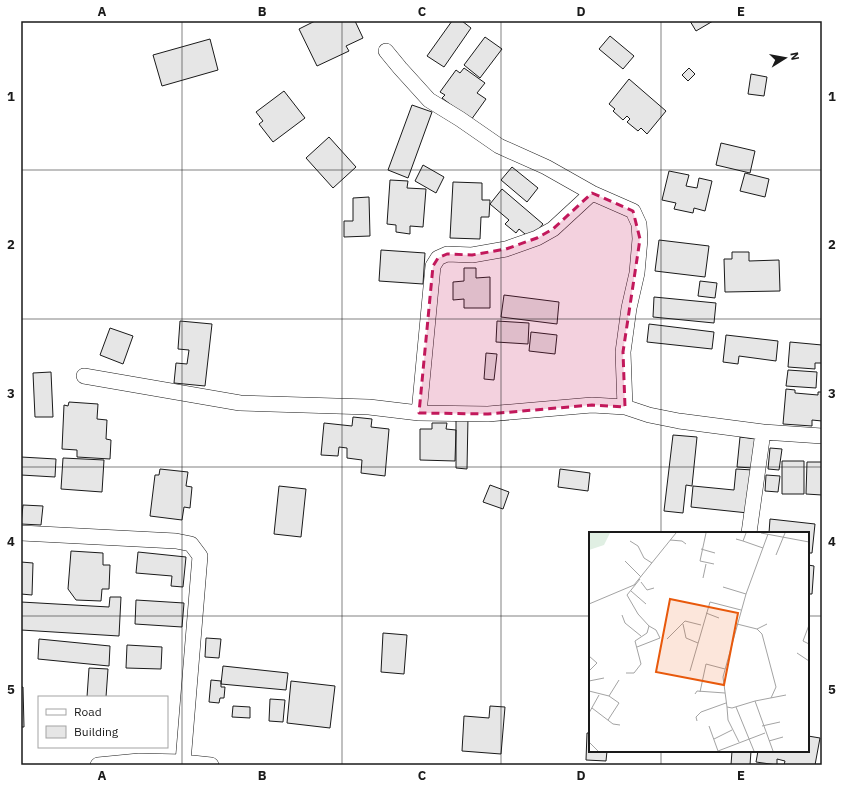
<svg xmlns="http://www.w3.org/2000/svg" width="843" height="786" font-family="'IBM Plex Sans',sans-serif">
	<rect width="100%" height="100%" fill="#fff"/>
	<path fill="#e6e6e6" stroke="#1a1a1a" d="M315,21H355L363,38L346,46L349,51L317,66L299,29Z
		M452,21H462L471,28L444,67L427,56Z
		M690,21H713L696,31Z
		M610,36L634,56L623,69L599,49Z
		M485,37L502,49L480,78L464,65Z
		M210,39L218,70L162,86L153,55Z
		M464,68L485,83L477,93L486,99L471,120L442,98L445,95L440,92L456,70L460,73Z
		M689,68L695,74L688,81L682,75Z
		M751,74L767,77L764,96L748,94Z
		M629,79L666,111L647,134L641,128L638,131L627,122L630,119L627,116L623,120L613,111L615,109L609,104Z
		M284,91L305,118L273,142L259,124L263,121L256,112Z
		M412,105L432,112L408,178L388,170Z
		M329,137L356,167L333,188L306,158Z
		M721,143L755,151L750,173L716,165Z
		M423,165L444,177L436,193L415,181Z
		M512,167L538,188L527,202L501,180Z
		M669,171L689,175L686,186L697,188L699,178L712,181L705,211L694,208L693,213L674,209L676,203L662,200Z
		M745,173L769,179L765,197L740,191Z
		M390,180L408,181L407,188L426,189L423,227L410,226V234L396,232V225L387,224Z
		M453,182L482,183V200H490L489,217H481L480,239L450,238Z
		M502,189L543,224L531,239L519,229L516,233L505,224L509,220L490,204Z
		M369,197L370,236L344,237V221H353V198Z
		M659,240L709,246L705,277L655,271Z
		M381,250L425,253L423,284L379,281Z
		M732,252H749V261L779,260L780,291L725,292L724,259H732Z
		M464,268H476V278L490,277V308H464V299L453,300V282L464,281Z
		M700,281L717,283L715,298L698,296Z
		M504,295L559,302L557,324L501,317Z
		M654,297L716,303L714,323L653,317Z
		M180,321L212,324L205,386L174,383L176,363L187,364L189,350L178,349Z
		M497,321L529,323L528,344L496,342Z
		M649,324L714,332L712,349L647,342Z
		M110,328L133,336L123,364L100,355Z
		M531,332L557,335L555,354L529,351Z
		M726,335L778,341L776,361L739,356L738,364L723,362Z
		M790,342L822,345V363H815V369L788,367Z
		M486,353L497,354L494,380L484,379Z
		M788,370L817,372L816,388L786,386Z
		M51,372L53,417H35L33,373Z
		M786,389L795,390V393L818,395V392H822V421L812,420V426L783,424Z
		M69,402L98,404L97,419L107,420L106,439L111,440L110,459L77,457V450L62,449L64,405L68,406Z
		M353,417L372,419L371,427L389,429L385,476L361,473L362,460L347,458V448L339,447L338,456L321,455L324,423L352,426Z
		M456,417H468L467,469L456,468Z
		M432,423H447L446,429L456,430L455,461L420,460V429H432Z
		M673,435L697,437L692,486L686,485L683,513L664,511Z
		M740,437L756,439L753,468L737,467Z
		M770,448L782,449L779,470L768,469Z
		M21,457L56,459L55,477L21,475Z
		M63,458L104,460L102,492L61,489Z
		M782,461H804V494H782Z
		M807,462H822V495L806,494Z
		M160,469L188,472L186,486L192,487L190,508L184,507L182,520L150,516L155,475H159Z
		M560,469L590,473L588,491L558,487Z
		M736,469L753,470L748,513L691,507L693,486L734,490Z
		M766,475L780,476L778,492L765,491Z
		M490,485L509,492L503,509L483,502Z
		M279,486L306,489L301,537L274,534Z
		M23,505L43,506L41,525L21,524Z
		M770,519L815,524L812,553H808V533H769Z
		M71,551L103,553V565H110L109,589H102L101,601L76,600L68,589Z
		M138,552L186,557L183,587L171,586L172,576L136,573Z
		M21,562L33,563L32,595L21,594Z
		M808,565L814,566L812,594H808Z
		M110,597H121L119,636L21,630V602L109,607Z
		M136,600L184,603L182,627L135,624Z
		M383,633L407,635L404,674L381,672Z
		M206,638L221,639L219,658L205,657Z
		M39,639L110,646L109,666L38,659Z
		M127,645L162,647L161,669L126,668Z
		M223,666L288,673L286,690L221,684Z
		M89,668L108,669L106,697H87Z
		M211,680L221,681V687H225L224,698H220L219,703L209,702Z
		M291,681L335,686L330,728L287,723Z
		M21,687H23L24,727H21Z
		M270,699L285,700L283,722L269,721Z
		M233,706L250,707V718L232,717Z
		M490,706L505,707L501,754L462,751L464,716L489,718Z
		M587,733H590V751H607L606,761L586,760Z
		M808,736L820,738L815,765H784L785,761L777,759V765L756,762L758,751H808Z
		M732,751H751L750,765H731Z"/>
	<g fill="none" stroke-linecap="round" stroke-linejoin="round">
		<defs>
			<path id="minor" d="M386,51L400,68L429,100L460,119L499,146L546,167L592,193L633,211L639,224L640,239L637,273L629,308L623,352L625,407
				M84,376L240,403L369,407L419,413L488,414L592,405L625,407L649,415L679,421L763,432L822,436
				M419,413L433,266L438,258L447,254L472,255L506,249L537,238L553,229L592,193
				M21,533L176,541L191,544L200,556L183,762
				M749,533L763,432
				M98,765L139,761L183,762L211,765"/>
		</defs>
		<use href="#minor" stroke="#1a1a1a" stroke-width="16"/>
		<use href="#minor" stroke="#fff" stroke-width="15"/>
	</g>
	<path fill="#c2185b" fill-opacity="0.2" stroke="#c2185b" stroke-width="3" stroke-dasharray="8 5" stroke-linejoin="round" d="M592,193L633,211L640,239L623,352L625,407L592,405L488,414L419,413L433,266L438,258L447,254L472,255L506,249L537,238L553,229Z"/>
	<path fill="none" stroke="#1a1a1a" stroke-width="1" stroke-opacity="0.55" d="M182,21V765M342,21V765M501,21V765M661,21V533M21,170H822M21,319H822M21,467H822M21,616H590M808,616H822M661,751V765"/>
	<g transform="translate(589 532)">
		<rect width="220" height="220" fill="#fff"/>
		<path d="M0,1H21L15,13L0,18Z" fill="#e0efe3"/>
		<path fill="none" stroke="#a3a3a3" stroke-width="1" d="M117,1L111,29L125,32M172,1L220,10M179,2L157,62L134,145L138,175L143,176L166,169L184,219M147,7L154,9L157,1M81,8L93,9L97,12M41,9L49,14L55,26L63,31M154,9L174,16M112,17L126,21M187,23L196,1M36,29L52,45M114,46L117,32M51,47L38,63L49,82L60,94L58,101L46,109L52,132M52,50L58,58L65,56M134,55L157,62M42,59L57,72M0,72L45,53L87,1M117,81L130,86M33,83L36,91L52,104M94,92L97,106L109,111M148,92L168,97L178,92M220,93L214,109L220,112M168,97L173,102L187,155L182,166M78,107L96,89L112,93M48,115L71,106L67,98L60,94M208,121L220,129M0,124L8,131L0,139M101,139L121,70L152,78M37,141H45L52,132M0,149L15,146M0,159L20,164L30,171L19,188M111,160L117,132L136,137M106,162L108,159L136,161M20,164L30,148M166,169L197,163M138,175L139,188L150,210M147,175L165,219M3,176L24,192L31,193M0,181L10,163M108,189L107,185L112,180L137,171M120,194L129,219M173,194L191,190M125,207L143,198M180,209L194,205M0,210L9,219M129,219L176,201"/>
		<path fill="#e8590c" fill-opacity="0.15" stroke="#e8590c" stroke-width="2" d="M81,67L149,81L135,153L67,140Z"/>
		<rect width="220" height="220" fill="none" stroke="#1a1a1a" stroke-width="2"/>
	</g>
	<rect width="843" height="786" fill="none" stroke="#ffffff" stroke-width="44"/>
	<rect x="38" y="696" width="130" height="52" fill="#ffffff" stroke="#a3a3a3"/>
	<rect x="46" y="709" width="20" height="6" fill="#ffffff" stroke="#a3a3a3"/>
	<text x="74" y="716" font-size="12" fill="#1a1a1a">Road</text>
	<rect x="46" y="726" width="20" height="12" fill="#e6e6e6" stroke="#a3a3a3"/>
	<text x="74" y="736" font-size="12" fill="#1a1a1a">Building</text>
	<g transform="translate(785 58) rotate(79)" stroke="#ffffff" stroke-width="3" paint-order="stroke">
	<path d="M0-3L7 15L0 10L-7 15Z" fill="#1a1a1a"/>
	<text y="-6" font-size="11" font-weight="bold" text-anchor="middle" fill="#1a1a1a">N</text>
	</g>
	<rect x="22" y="22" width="799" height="742" fill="none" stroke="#1a1a1a" stroke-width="1.5"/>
	<g font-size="13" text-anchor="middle" font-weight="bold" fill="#1a1a1a">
		<text x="102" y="16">A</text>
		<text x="262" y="16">B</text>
		<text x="422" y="16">C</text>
		<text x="581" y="16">D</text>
		<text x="741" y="16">E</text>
		<text x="11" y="101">1</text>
		<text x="832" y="101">1</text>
		<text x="11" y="249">2</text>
		<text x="832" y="249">2</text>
		<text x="11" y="398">3</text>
		<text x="832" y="398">3</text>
		<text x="11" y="546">4</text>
		<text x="832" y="546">4</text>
		<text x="11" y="694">5</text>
		<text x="832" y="694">5</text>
		<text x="102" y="780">A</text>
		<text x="262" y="780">B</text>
		<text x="422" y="780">C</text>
		<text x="581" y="780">D</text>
		<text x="741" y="780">E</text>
	</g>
</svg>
